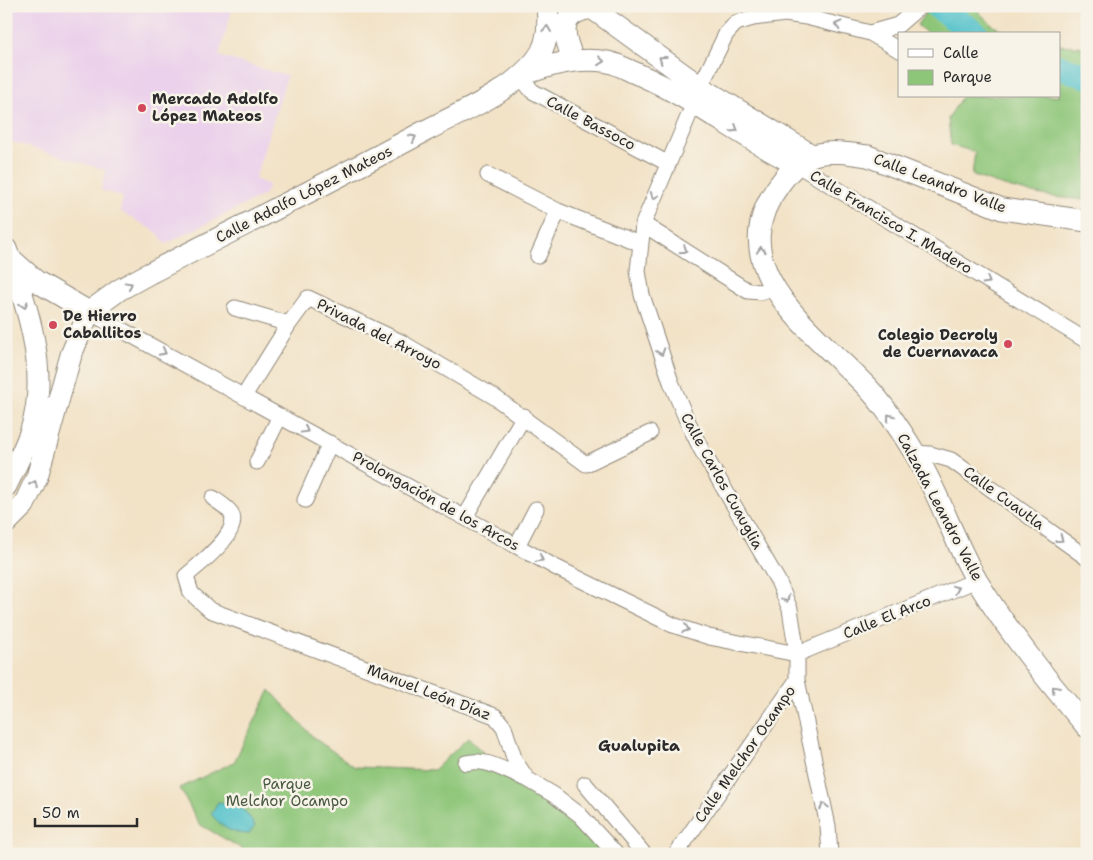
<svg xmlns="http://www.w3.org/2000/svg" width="1093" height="860" font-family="'Shantell Sans',sans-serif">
	<rect width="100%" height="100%" fill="#f7f3e8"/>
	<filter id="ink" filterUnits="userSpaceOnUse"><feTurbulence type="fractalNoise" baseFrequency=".02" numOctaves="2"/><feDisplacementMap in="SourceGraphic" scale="10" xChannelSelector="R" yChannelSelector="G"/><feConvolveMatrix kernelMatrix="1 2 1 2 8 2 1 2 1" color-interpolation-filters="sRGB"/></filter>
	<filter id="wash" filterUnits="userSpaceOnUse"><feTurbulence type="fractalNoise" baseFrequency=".0096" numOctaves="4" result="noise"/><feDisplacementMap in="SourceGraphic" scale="20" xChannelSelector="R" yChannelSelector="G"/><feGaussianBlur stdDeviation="1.12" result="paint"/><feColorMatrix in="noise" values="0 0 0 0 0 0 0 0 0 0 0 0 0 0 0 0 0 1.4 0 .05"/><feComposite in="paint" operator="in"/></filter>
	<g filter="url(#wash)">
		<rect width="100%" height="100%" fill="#f2e2c6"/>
		<path fill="#ebd1eb" d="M6,6H233L219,56L287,76L255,179L269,185L264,195L165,244L158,233L120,211L123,197L101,190L106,170L6,140Z"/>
		<path fill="#8ec679" stroke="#5c7852" d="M930,6H973C986,19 996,32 1015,34H928L917,25Z
			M1059,45L1087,47V199C1052,200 1005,188 972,175L975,152L951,145L948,119L962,96H1059Z
			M270,690L314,738L355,767L434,770L468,738L503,772L544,793L581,825L606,854H251L199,824L180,788L234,762Z"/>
		<path fill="#54c2cb" stroke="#40767b" d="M218,802C239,804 244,807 255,826L249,834C230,833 223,828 211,814Z"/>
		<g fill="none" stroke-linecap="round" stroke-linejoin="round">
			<path stroke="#54c2cb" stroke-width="25" d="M937,6L976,34
				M1059,67L1087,76"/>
		</g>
	</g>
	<g filter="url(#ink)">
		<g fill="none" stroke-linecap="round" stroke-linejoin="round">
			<defs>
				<path id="street" d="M870,33L899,50
					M520,76L532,91L667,163
					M796,164L1087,341
					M488,175L558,211L639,243
					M643,224L748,291L762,292L772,287
					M538,256L558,211
					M235,308L289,324
					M89,312L555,567L673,625L709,637L797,654
					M244,396L289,324L308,298L401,342L493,396L586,464L650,433
					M915,453L930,454L951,460L1087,558
					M257,462L280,416
					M213,498C218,502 227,507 231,513C242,533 199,564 186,576L191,593L210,610L495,716L504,727L515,761L527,779L554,795L580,815L616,854
					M305,500L330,443
					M465,517L524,416
					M517,546L536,509
					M797,654L977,580
					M466,763C487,757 507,773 527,779
					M585,784L644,854
					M676,854L797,680
					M830,854L828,826L797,680V654L790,609L778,581L701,449L686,418L671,382L642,295L638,271L643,224L705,77L726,34L736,23L753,18L785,14L806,17L870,33L898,25L920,6"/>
				<path id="secondary" d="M589,6L702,88L810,154
					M574,61C563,36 556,13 592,8
					M525,74C552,64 579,57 608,62C618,64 630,71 640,75C695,99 742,138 796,164
					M1087,221L1002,209L868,156C825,150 806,147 779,185C717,268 816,333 867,387C885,406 900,429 914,452C939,492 953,540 977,581C1009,633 1047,680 1087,727
					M6,249C27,303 50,373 31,430C24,450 15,468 6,486
					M10,258L36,281L89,312
					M6,523L24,505L37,477L71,355L89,312L119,290L150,273C242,226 334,180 425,131C463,111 508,94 536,60C548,46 549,24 547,6"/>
			</defs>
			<use href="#street" stroke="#8e8678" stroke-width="17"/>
			<use href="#secondary" stroke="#8e8678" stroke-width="23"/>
			<use href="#street" stroke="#fff" stroke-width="15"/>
			<use href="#secondary" stroke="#fff" stroke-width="21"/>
		</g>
		<defs><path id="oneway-chevron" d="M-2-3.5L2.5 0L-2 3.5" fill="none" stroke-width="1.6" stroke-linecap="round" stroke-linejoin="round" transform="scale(1.25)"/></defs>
		<g stroke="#a0a0a0">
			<use href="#oneway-chevron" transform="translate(838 25) rotate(-166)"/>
			<use href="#oneway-chevron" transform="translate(547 29) rotate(-83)"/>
			<use href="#oneway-chevron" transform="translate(662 59) rotate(-144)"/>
			<use href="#oneway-chevron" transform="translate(601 61) rotate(6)"/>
			<use href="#oneway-chevron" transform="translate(735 129) rotate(32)"/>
			<use href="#oneway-chevron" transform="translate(413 138) rotate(-28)"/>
			<use href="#oneway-chevron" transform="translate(654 196) rotate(112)"/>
			<use href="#oneway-chevron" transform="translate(684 250) rotate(33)"/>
			<use href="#oneway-chevron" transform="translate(761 250) rotate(-93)"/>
			<use href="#oneway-chevron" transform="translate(987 281) rotate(31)"/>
			<use href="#oneway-chevron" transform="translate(129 285) rotate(-29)"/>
			<use href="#oneway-chevron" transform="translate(24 305) rotate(73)"/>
			<use href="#oneway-chevron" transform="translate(163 352) rotate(28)"/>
			<use href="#oneway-chevron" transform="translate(661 352) rotate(71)"/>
			<use href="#oneway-chevron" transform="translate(890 417) rotate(-127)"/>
			<use href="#oneway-chevron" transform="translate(305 430) rotate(29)"/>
			<use href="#oneway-chevron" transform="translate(34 484) rotate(-66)"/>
			<use href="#oneway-chevron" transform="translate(1060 539) rotate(36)"/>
			<use href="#oneway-chevron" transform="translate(540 559) rotate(29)"/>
			<use href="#oneway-chevron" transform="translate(956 589) rotate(-22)"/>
			<use href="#oneway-chevron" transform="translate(786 599) rotate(66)"/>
			<use href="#oneway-chevron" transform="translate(686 629) rotate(19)"/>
			<use href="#oneway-chevron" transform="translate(1055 689) rotate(-131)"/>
			<use href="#oneway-chevron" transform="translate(824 806) rotate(-102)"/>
		</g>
	</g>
	<g fill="#d1495b" stroke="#f7f3e8" stroke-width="2">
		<circle cx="142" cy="108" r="5"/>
		<circle cx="53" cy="325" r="5"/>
		<circle cx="1008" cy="344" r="5"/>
	</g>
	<g text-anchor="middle" stroke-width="5" stroke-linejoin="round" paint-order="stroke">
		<g font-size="15" font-weight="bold" fill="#2b2b2b" stroke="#f7f3e8" text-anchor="start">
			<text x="152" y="104">Mercado Adolfo<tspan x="152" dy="17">López Mateos</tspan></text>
			<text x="63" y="321">De Hierro<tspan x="63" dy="17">Caballitos</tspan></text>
			<text x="998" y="340" text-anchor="end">Colegio Decroly<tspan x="998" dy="17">de Cuernavaca</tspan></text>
		</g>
		<g font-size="15" fill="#2b2b2b" stroke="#f7f3e8">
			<text transform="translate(591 123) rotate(28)" y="5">Calle Bassoco</text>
			<text transform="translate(940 183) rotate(21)" y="5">Calle Leandro Valle</text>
			<text transform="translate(304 194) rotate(-27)" y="5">Calle Adolfo López Mateos</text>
			<text transform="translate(891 222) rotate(31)" y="5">Calle Francisco I. Madero</text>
			<text transform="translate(379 334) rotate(27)" y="5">Privada del Arroyo</text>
			<text transform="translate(722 481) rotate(61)" y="5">Calle Carlos Cuauglia</text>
			<text transform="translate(1004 498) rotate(36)" y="5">Calle Cuautla</text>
			<text transform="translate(436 501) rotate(29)" y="5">Prolongación de los Arcos</text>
			<text transform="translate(940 507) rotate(62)" y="5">Calzada Leandro Valle</text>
			<text transform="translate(887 617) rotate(-22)" y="5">Calle El Arco</text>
			<text transform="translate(429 692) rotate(21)" y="5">Manuel León Díaz</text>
			<text transform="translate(745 754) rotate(-55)" y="5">Calle Melchor Ocampo</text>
		</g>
		<g font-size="15" fill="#495a42" stroke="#f7f3e8">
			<text x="287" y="789">Parque<tspan x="287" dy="17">Melchor Ocampo</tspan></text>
		</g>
		<g font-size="16" font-weight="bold" fill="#2b2b2b" stroke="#f7f3e8">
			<text x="639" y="751">Gualupita</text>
		</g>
	</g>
	<rect width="1093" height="860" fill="none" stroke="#f7f3e8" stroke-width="25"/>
	<rect x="898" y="32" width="162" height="65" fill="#f7f3e8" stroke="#a5a39c"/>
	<rect x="908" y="49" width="25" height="8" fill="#ffffff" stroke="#a5a39c"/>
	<text x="943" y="58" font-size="15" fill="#2b2b2b">Calle</text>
	<rect x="908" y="70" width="25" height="15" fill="#8ec679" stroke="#a5a39c"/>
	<text x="943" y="82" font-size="15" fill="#2b2b2b">Parque</text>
	<path d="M35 818v8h102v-8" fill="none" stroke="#2b2b2b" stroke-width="2.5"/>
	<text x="42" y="818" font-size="15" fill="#2b2b2b" stroke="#f7f3e8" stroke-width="4" paint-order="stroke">50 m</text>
</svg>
